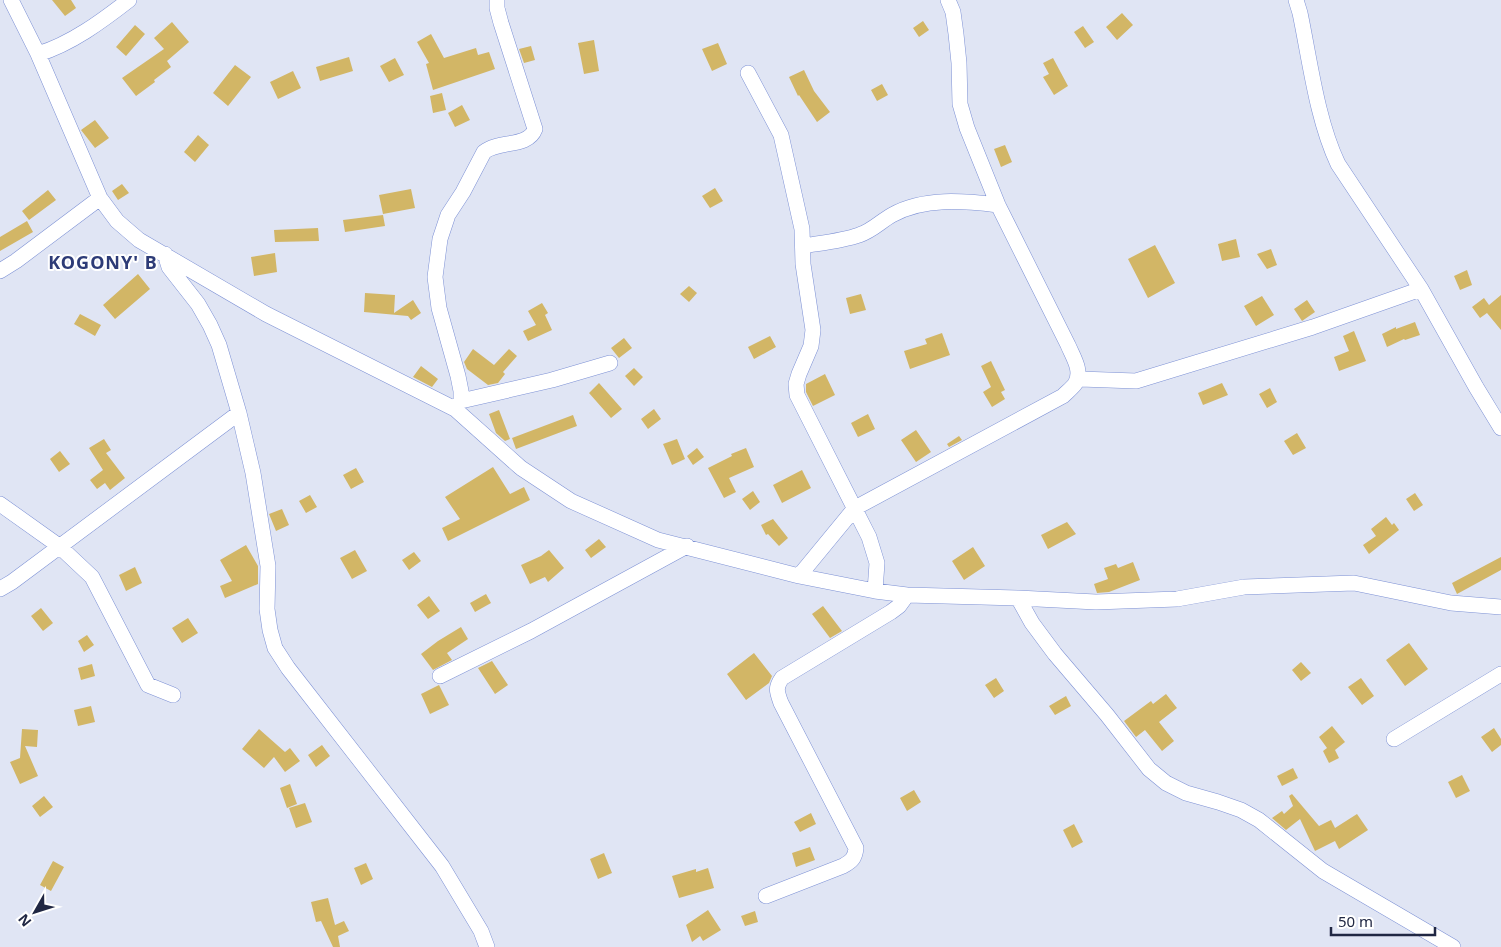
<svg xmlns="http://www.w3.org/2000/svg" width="1501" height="947" font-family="'Noto Sans',sans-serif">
	<rect width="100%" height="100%" fill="#e0e5f4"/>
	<path fill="#d2b666" d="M52,0H71L76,8L65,16Z
		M1122,13L1133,25L1117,40L1106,27Z
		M923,21L929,30L919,37L913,28Z
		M172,22L189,42L167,61L171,67L154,80L155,82L136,96L122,78L164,49L154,38Z
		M135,25L145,34L126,56L116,47Z
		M1083,26L1094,42L1085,48L1074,32Z
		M431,34L444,58L476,48L478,55L489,52L495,69L433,90L426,64L429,63L417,42Z
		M594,40L599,71L584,74L578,43Z
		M718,43L727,64L712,71L702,49Z
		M531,46L535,60L524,63L519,49Z
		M349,57L353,71L320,81L316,67Z
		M395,58L404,75L389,82L380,66Z
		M1053,58L1068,86L1054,95L1043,77L1049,74L1043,63Z
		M235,65L251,77L228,106L213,93Z
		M804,70L814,91L830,112L817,122L799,95L798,96L789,77Z
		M293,71L301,88L278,99L270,82Z
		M882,84L888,95L877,101L871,90Z
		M442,93L446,110L433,113L430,96Z
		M462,105L470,120L455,127L448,113Z
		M95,120L109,138L95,148L81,130Z
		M198,135L209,145L195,162L184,152Z
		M1005,145L1012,162L1001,167L994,149Z
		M122,184L129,193L118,200L112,191Z
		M715,188L723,201L710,208L702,196Z
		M411,189L415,208L383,214L379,195Z
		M48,190L56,200L29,220L22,211Z
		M383,215L385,226L345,232L343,220Z
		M27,221L33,232L0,251V237Z
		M318,228L319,241L275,242L274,230Z
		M1236,239L1240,257L1222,261L1218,244Z
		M1155,245L1175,283L1148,298L1128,259Z
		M1271,249L1277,265L1267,269L1257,254Z
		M275,253L277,272L254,276L251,257Z
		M1467,270L1472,285L1460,290L1454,276Z
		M138,274L150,289L115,319L103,305Z
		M689,286L697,293L689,302L680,294Z
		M365,293L395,295L394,313L413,300L421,313L411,320L408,316L364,312Z
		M861,294L866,310L850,314L846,298Z
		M1501,295V330L1487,313L1480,318L1472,307L1484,298L1489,305Z
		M1262,296L1274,315L1256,326L1244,306Z
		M1307,300L1315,312L1302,321L1294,309Z
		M542,303L548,313L545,315L552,330L528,341L523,331L536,325L528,311Z
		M80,314L101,325L95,336L74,324Z
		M1415,322L1420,335L1405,340L1404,339L1387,347L1382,334L1396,327V329Z
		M1354,331L1366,361L1339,371L1334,357L1349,351L1343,336Z
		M942,333L950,355L910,369L904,351L927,344L925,339Z
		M770,336L776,347L754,359L748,347Z
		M624,338L632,348L619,358L611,348Z
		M473,349L494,365L509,349L517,356L503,372L505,374L498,383L488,385L467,369L464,362Z
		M991,361L1005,390L1001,392L1005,399L992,407L983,392L991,387L981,366Z
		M421,366L438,379L432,387L413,377Z
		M634,368L643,377L634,386L625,376Z
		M825,374L835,395L813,406L806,392V384Z
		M599,383L622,409L611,418L589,393Z
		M1222,383L1228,395L1203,405L1198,393Z
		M1270,388L1277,402L1267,408L1259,394Z
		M654,409L661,419L648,429L641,419Z
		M499,410L510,439L505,441L496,433L489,414Z
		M868,414L875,429L858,437L851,423Z
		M573,415L577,426L516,449L512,438Z
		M916,430L931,452L916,462L901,440Z
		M1297,433L1306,448L1293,455L1284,441Z
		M959,436L962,440L949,447L947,444Z
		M104,439L111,450L106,453L125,478L110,490L105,483L97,489L90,480L103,470L89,448Z
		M677,439L685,459L672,465L663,444Z
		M697,448L704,457L693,465L687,456Z
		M746,448L754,467L729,478L736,492L724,498L708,468L732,456L731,454Z
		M60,451L70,464L59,472L50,459Z
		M493,467L510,494L524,487L530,500L448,541L442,528L460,519L445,497Z
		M356,468L364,482L351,489L343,475Z
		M802,470L811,488L782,503L773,485Z
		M753,491L760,502L750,510L742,499Z
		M1415,493L1423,505L1414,511L1406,499Z
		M310,495L317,507L306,513L299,501Z
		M282,509L289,525L276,531L269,514Z
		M1386,517L1392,525L1394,523L1399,530L1369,554L1363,545L1376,536L1371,529Z
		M773,519L788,538L779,546L768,534L766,535L761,525Z
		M1067,522L1076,534L1048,549L1041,535Z
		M599,539L606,547L591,558L585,550Z
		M246,545L258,566V584L225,598L220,586L232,581L220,560Z
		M973,547L985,566L964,580L952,561Z
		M355,550L367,571L352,579L340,558Z
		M549,550L564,568L548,582L545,577L530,584L521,565L541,556Z
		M414,552L421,561L409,570L402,560Z
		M1501,557V570L1457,594L1452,583Z
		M1133,562L1140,580L1109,592L1097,593L1094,584L1108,579L1104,568L1116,564L1118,568Z
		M135,567L142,583L126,591L119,575Z
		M486,594L491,603L475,612L470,603Z
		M429,596L440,611L428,619L417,605Z
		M823,606L842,631L830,638L812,614Z
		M41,608L53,623L43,631L31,616Z
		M188,618L198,633L182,643L172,628Z
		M461,627L468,639L447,653L452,660L433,670L421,654L438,641Z
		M87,635L94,645L84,652L78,641Z
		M1409,643L1428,669L1405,686L1386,660Z
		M754,653L772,676L769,683L746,700L727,674Z
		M492,661L508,685L495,694L478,668Z
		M1301,662L1311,673L1301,681L1292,670Z
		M92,664L95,676L81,680L78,668Z
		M996,678L1004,691L994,698L985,685Z
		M1361,678L1374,696L1362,705L1348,687Z
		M439,685L449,705L430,714L421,694Z
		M1166,694L1177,708L1159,722L1174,741L1162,751L1145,730L1136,737L1124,721L1151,701L1153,704Z
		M1066,696L1071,706L1055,715L1049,706Z
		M91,706L95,722L78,726L74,710Z
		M1332,726L1345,742L1335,750L1339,758L1329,763L1323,751L1327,748L1319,737Z
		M1494,728L1501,739V745L1492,752L1481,737Z
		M22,729L38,730L37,747L25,746L38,776L20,784L10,762L20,758Z
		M259,729L285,752L290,748L300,761L285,772L274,757L264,768L242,749Z
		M322,745L330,756L316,767L308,755Z
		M1293,768L1298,778L1282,786L1277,776Z
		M1462,775L1470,791L1456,798L1448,782Z
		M290,784L297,804L287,808L280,788Z
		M914,790L921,802L907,811L900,798Z
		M1292,794L1319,826L1331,820L1335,828L1357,814L1368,830L1339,849L1335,841L1315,851L1300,819L1286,830L1272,818L1282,811L1284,814L1293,806L1289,796Z
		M44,796L53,807L40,817L32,806Z
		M305,803L312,822L296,828L289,808Z
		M811,813L816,824L800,832L794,822Z
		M1074,824L1083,842L1072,848L1063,830Z
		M810,847L815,860L796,867L792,853Z
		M604,853L612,873L598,879L590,859Z
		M53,861L64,867L51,891L40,885Z
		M366,863L373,879L361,885L354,868Z
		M708,868L714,888L679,898L672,876L696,869V872Z
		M328,898L335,925L344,921L349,931L338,936L340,947H333L321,921L316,922L311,902Z
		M708,910L721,930L703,941L700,936L692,942L686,925Z
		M755,911L758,922L745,926L741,916Z"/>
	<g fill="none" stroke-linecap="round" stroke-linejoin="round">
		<defs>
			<path id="minor" d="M11,0L38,54L100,198L117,221L139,240L266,314L455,409L521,468L571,501L658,540L799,576L875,591L907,595L1018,598L1096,602L1177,599L1244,587L1354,583L1451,603L1501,607
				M1296,0L1300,13C1310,61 1317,120 1338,164L1421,289L1476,387L1501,428
				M38,54C71,44 102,21 129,0
				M748,73L781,135L802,229L803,264L813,330L811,346L799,374L796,384L797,395L869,537L877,563L875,591
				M803,246C821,243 842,241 859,235C872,231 881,221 892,215C924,197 964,201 998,205
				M165,254L169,267L198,304L210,325L219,345L239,413L253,473L268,566L267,609L270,630L275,648L288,668L442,866L481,931L487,947
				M0,271L16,261L100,198
				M1078,375L1080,379L1136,381L1313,327L1421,289
				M461,401L552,380L610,363
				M455,409L461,401V391L458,376L439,308L435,277L440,239L448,215L463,192L484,152C499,140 528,148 535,129L501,23L497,8V0
				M0,504L59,546L92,577L148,685L173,695
				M799,576L855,508L1063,396C1067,392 1072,388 1075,384C1083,371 1073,357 1068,345L998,205L967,128L960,104L959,63L956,34L953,12L948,0
				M0,589L12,582L239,413
				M1018,598L1032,623L1055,654L1107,715L1149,769L1166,783L1186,793L1218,802L1241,810L1259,820L1323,871L1453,947
				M440,676L531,631L687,546
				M1394,739L1501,674
				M766,896L843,866C852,861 855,858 856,848L781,703C777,692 775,688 782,678L891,612L899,606L907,595"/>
		</defs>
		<use href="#minor" stroke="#7d91d5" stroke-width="16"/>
		<use href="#minor" stroke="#fff" stroke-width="15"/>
	</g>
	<g text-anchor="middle" stroke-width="4" stroke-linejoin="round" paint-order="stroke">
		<g font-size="18" font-weight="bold" letter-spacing="1" fill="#2d3b77" stroke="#fff">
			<text x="103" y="269">KOGONY' B</text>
		</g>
	</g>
	<g transform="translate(35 912) rotate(231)" stroke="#ffffff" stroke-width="4" paint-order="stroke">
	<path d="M0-4L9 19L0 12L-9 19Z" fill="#202743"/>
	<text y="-8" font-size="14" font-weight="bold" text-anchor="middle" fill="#202743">N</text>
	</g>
	<path d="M1331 927v8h104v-8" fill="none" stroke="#202743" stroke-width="2.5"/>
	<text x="1338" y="927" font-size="15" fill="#202743" stroke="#ffffff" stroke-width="4" paint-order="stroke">50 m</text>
</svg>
